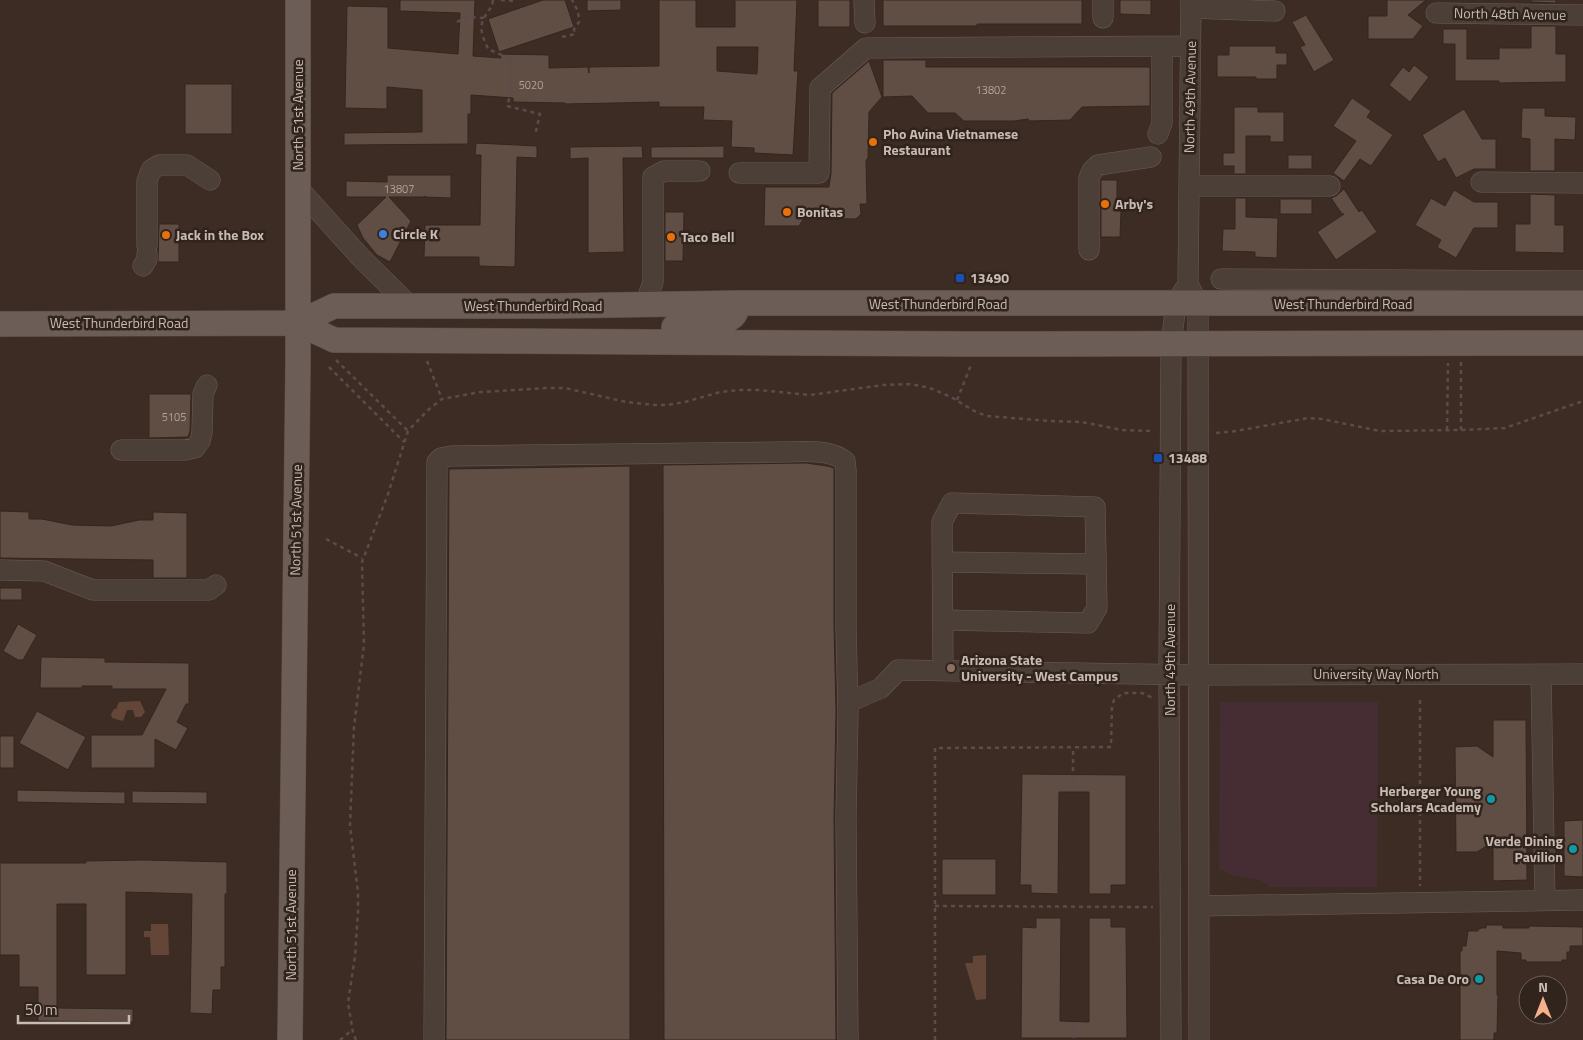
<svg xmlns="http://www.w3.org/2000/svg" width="1583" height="1040" font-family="'Titillium Web',sans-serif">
	<rect width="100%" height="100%" fill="#3c2c24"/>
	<path fill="#462d34" d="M1220,702H1378L1377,887H1270L1260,880L1232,875L1219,869Z
		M1558,995L1570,1007L1551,1026L1546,1021L1541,1026L1529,1015H1558Z"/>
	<path fill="#634638" d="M140,701L145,712L141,717H135L133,710H127L123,721L112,718L111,714L114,709H116L119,702Z
		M151,924H168L169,955H151L150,937H144V931H151Z
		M986,955V999L976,1000L965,963H973V956Z"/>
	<path fill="#604e45" stroke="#33261f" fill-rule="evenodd" d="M400,0H475L473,56L501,58L500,54L549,55V68L588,67L589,73V67L659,66V0H696V27H735V0H797L794,71H798L793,155L754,153V148L731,147L732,121L703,120L704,107H659V102L565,104V103L513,102V98L471,95V114H468V144L344,145V133L422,132V90L387,87V109L345,108L347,6L388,7V48L458,54L460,13L400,11ZM717,47H758L757,74L717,71Z
		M543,0H565L574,27L499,52L488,19Z
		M587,0H621V10L587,11Z
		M818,0H850V27H818Z
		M883,0H1082V24H977V26H883Z
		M1120,0H1151V15L1120,14Z
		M1387,0H1426L1408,15L1423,26L1413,39H1368V16H1387Z
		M1531,0H1556V3L1531,2Z
		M1306,15L1334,60L1314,72L1300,47L1305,45L1292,22Z
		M1531,26H1556V54H1566V82L1499,83V81H1455V44H1443V29H1467V59H1499V48H1531Z
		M1229,46H1276V53H1287V65H1277V79H1256V77H1217V55H1229Z
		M883,60H926V67H1150V106L1082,107L1070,120L1029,121L1028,119L1014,121H964L955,113H928L912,96L883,97Z
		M869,61L882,97L869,112L868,158L866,160L867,204H860L861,214L856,219L804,218L799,226H764L765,187H829L831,173L832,93Z
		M1414,65L1429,77L1410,102L1389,85L1403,67L1409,72Z
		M185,84H232V134H185Z
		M1352,98L1371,111L1367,117L1393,135L1371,166L1360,159L1344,181L1333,173L1356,141L1333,126Z
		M1234,107H1258V112H1284V142H1270V136H1246V174H1234V166H1223V153H1234Z
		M1522,108H1545V116L1576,117L1575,140L1555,139V171H1530V139L1521,138Z
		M1464,109L1482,139H1496V169H1474L1456,178L1445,158L1438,162L1422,135Z
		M476,143L537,146V158L517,157L515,267L479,266V257H424L425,225H480L481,155H475Z
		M642,146L643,158H623L624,252L588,253V158L570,159V147Z
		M724,146V158H651V147Z
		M1288,155H1312V169H1288Z
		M387,175H451V198L425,197V196L424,197H389L411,221L390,262L377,255L363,238L357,225L386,197H346V181L387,182Z
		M1101,180H1117V211H1121L1120,237H1101Z
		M1344,189L1359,212L1362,210L1377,232L1336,260L1317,232L1344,214H1342L1331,198L1336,196Z
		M1454,190L1474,202H1498V228H1474L1456,258L1437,247L1441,240L1415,225L1431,198L1445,206Z
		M1530,194L1555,195V225H1564V253L1515,252V224H1530Z
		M1235,198H1246V217L1278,218L1277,258L1255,257V252L1222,251L1223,229H1235Z
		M1280,199H1312V214H1280Z
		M665,212H684L683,261H665Z
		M159,224H179V262H158Z
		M149,394H191L190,431L188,437L149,438Z
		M806,463L827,466L834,468V625L836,712L834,817L836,1040H664L663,465Z
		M630,466V1040H446L449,469Z
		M0,511L29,512V519H42L72,525L111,526L139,520H153V512L187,513V578H153V560L0,558Z
		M0,588H22V600H0Z
		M18,624L37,635L23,660H18L3,651Z
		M41,657L105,658V662L189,663V704H186L177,722L188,728L176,750L155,739V768H91V735H142L166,689H112V686H82V688H40Z
		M37,711L86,737L68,770L19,743Z
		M1493,720H1526L1527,880L1493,881V842L1477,852H1456L1455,747L1477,746L1493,757Z
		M0,736H14V768H0Z
		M1022,774L1126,775V885H1111V894H1089V792H1059L1058,894L1031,893V885H1020Z
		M17,790L125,792V804L17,802Z
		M132,791L207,792V804L132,803Z
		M1583,820V877L1564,876V821Z
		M942,859H996V895H942Z
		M144,860L227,862V894H225V967H221V990H213L212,1014L190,1013L192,894L126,892V975H86V904H57V1008L133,1009V1022L38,1021V987H19V955H0V863H86V861Z
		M1036,918H1061L1060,1021L1089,1022V918H1111V927H1126L1127,1038H1021L1022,927L1036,928Z
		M1486,925H1503V928H1529V926L1583,927V946H1570V952H1567V960H1562V962H1526V960H1521V953L1497,951V995H1498L1497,1033H1494V1040H1460V951H1462V946H1466L1468,931H1478V929H1480L1481,928H1486Z"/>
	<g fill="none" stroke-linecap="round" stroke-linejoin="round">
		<defs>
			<path id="minor" d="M864,0L865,23
				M1191,0L1188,284L1198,304L1199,1040
				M1191,8L1275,11
				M1436,13L1583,15
				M1103,18V0
				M1158,134L1162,123V47
				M739,173H819L820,88L866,48L1191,46
				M1481,182L1583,183
				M1189,186H1330
				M299,189L363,260L410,306
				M147,246V181L151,170L159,165H187L210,180
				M1089,250V178L1092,171L1098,165L1151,157
				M143,266L147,259V254
				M1221,279L1583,281
				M645,305L653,282V177L664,171H700
				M121,450H185L195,448L200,441L202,433L203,394L207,385
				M942,562L1096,564
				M0,570L44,571L93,590H209L216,585
				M943,620L1088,623L1097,608L1095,507L952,503L942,522L943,670
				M1541,674L1545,901
				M848,700L856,699L881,688L898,670L1198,675L1583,674
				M1199,906L1583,900
				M434,1040L437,462L441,458L451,456L782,452C802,452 828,448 845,461L846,470V625L848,712L846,817L848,1040
				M1171,1040L1169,674L1171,344L1176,304L1184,290"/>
			<path id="major" d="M298,323L334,340L972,344L1583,343
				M0,324L298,323L334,306H553L738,303H1583
				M674,327C690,327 719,328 732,317C736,314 737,308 738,303
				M290,1040L298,361V0"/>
		</defs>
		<use href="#minor" stroke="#6a5d56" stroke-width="21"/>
		<use href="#major" stroke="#554841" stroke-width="26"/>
		<path stroke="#5e494c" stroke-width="2.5" stroke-dasharray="4 4" stroke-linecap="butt" d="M493,0C492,8 488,11 484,18C478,29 484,39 488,49L504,56L512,57L510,96L507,106L540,114L535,135
			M501,0L514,1L516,0
			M457,22L466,17L484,18
			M562,37L575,34L574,29L579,22L578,11L572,0
			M336,360L408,431
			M427,361L442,399
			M1461,362V430
			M329,367L404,442
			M957,400L971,365
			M1447,430L1448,363
			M1216,433L1236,431L1308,418L1322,419L1380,431L1462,430L1505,428L1583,401
			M326,539L362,558
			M1420,700V886
			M1073,787V748
			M1420,807H1453
			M935,906L1153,907
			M1074,1026V1040
			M340,1040L352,1030
			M356,1040L353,1033L348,1003L355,956L358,912V893L350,825L354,727L364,644L362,562L388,494L408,431L428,410L442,399L481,392L548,388H565L626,402L655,405H667L685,402L720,392L739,390H759L810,395L883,385L911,384L930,388L951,397L976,412L987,416L1050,421L1082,422L1122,430L1154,431
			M935,1040V748L1111,747L1112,707L1114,700L1123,693H1142L1153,698"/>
		<use href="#minor" stroke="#4c3f38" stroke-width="20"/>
		<use href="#major" stroke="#6c5d56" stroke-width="25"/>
	</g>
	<g fill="#e8710a" stroke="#31241d" stroke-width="2">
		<circle cx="873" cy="142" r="5"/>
		<circle cx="1105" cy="204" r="5"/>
		<circle cx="787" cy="212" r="5"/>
		<circle cx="166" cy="235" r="5"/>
		<circle cx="671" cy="237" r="5"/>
	</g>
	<circle fill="#3f7fe0" stroke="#31241d" stroke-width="2" cx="383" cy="234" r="5"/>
	<g fill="#1a4fb4" stroke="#31241d" stroke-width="2">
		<rect x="955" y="273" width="10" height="10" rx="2.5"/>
		<rect x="1153" y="453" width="10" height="10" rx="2.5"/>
	</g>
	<circle fill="#8d6e63" stroke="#31241d" stroke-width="2" cx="951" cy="668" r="5"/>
	<g fill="#0f9aa8" stroke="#31241d" stroke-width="2">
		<circle cx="1491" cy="799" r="5"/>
		<circle cx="1573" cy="849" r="5"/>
		<circle cx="1479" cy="979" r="5"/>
	</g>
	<g text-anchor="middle" stroke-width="5" stroke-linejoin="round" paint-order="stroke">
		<g font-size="11" fill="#aea098">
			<text x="531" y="89">5020</text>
			<text x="991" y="94">13802</text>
			<text x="399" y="193">13807</text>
			<text x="174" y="421">5105</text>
		</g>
		<g font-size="14" fill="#c8bbb3" stroke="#31241d">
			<text transform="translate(1510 14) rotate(1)" y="5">North 48th Avenue</text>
			<text transform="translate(1190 97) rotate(-89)" y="5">North 49th Avenue</text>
			<text transform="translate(298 115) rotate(-90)" y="5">North 51st Avenue</text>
			<text x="938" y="309">West Thunderbird Road</text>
			<text x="1343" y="309">West Thunderbird Road</text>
			<text x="533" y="311">West Thunderbird Road</text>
			<text x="119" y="328">West Thunderbird Road</text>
			<text transform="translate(296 520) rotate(-89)" y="5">North 51st Avenue</text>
			<text transform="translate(1170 660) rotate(-90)" y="5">North 49th Avenue</text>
			<text x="1376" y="679">University Way North</text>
			<text transform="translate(291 925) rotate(-90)" y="5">North 51st Avenue</text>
		</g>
		<g font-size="14" font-weight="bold" fill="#c8bbb3" stroke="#31241d" text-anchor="start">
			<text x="883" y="139">Pho Avina Vietnamese<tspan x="883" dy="16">Restaurant</tspan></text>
			<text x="1115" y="209">Arby's</text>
			<text x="797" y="217">Bonitas</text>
			<text x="393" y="239">Circle K</text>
			<text x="176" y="240">Jack in the Box</text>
			<text x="681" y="242">Taco Bell</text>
			<text x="970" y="283">13490</text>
			<text x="1168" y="463">13488</text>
			<text x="961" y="665">Arizona State<tspan x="961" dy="16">University - West Campus</tspan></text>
			<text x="1481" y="796" text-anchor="end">Herberger Young<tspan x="1481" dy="16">Scholars Academy</tspan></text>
			<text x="1563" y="846" text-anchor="end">Verde Dining<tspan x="1563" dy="16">Pavilion</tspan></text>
			<text x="1469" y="984" text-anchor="end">Casa De Oro</text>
		</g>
	</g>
	<g transform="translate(1543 1000)"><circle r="24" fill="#31241d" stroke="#6d6059"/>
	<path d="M0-4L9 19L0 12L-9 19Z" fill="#f6b18a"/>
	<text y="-8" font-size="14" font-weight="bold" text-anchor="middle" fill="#c8bbb3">N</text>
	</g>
	<path d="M18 1015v8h111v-8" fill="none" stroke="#c8bbb3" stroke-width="2.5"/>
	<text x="25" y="1015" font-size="15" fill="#c8bbb3" stroke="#31241d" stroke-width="4" paint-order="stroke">50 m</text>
</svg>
